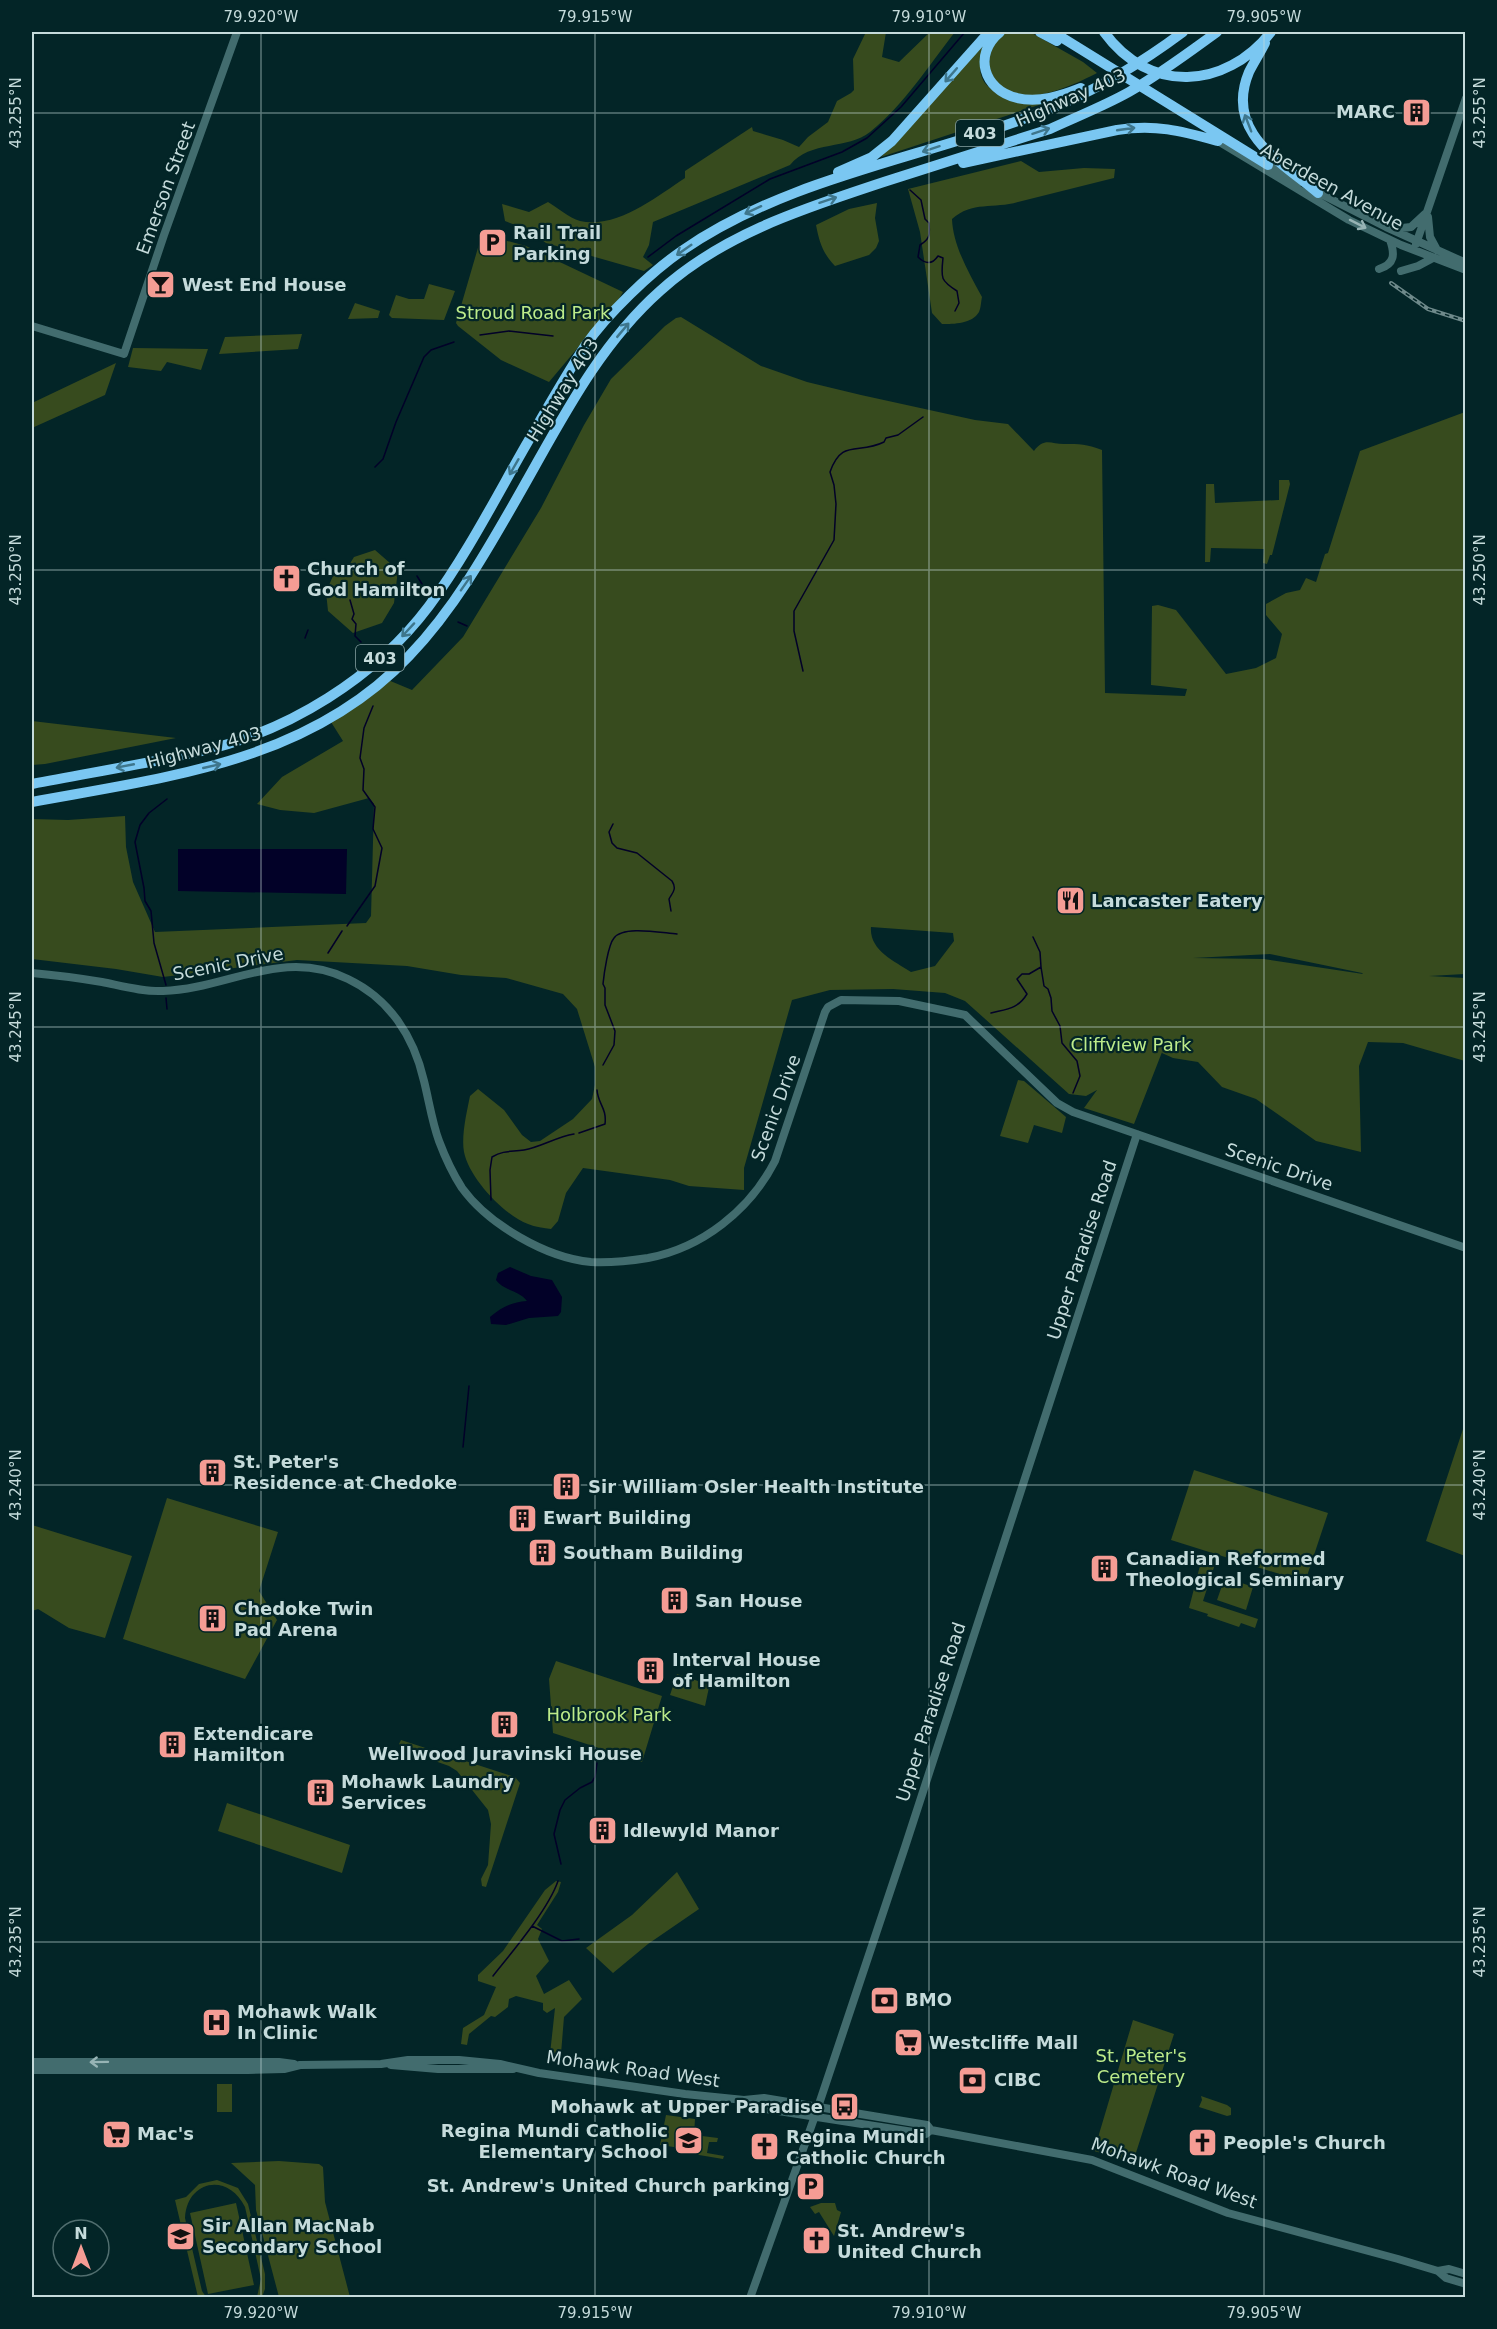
<svg xmlns="http://www.w3.org/2000/svg" width="1497" height="2329" font-family="'DejaVu Sans',sans-serif">
	<rect width="100%" height="100%" fill="#032527"/>
	<path fill="#374b1e" fill-rule="evenodd" d="M866,32H886L882,57L899,62L930,32H955C929,65 904,105 870,132C848,150 810,140 790,165L653,222L649,245L643,257L653,265L644,271L546,243L526,229L505,221L502,204L529,212L548,202C557,207 569,218 580,221C617,229 656,197 685,178V171L752,127L753,131L783,140L799,147L808,137L828,122L837,101L851,93L854,90L853,59Z
		M1005,32H1030L1083,62L1097,73C1072,86 1021,110 998,84C994,79 991,72 988,67L992,46Z
		M985,43C965,95 1008,98 1045,103L881,157Z
		M1021,161L1039,172L1084,168L1115,169L1114,178C1082,186 1050,194 1018,202C994,209 972,201 952,219C953,246 969,273 982,297C981,301 981,308 979,312C972,324 954,324 942,324L932,313L920,232L908,189Z
		M877,203L875,218L879,241L876,248L869,255L835,266C823,254 819,241 816,225L849,209Z
		M482,234L526,246L623,292L610,314L586,338L549,382L501,360L458,326L456,323Z
		M429,284L455,291L444,320L392,318L389,315L396,295L409,299H424Z
		M355,303L380,311L378,318L348,319Z
		M681,317L761,366L807,382L861,395L975,420L1008,424L1034,451C1044,437 1051,444 1064,444C1080,444 1086,444 1102,450L1105,693L1185,696L1187,689L1151,685L1152,606L1158,605L1176,610L1226,674L1256,668L1276,658L1282,634L1266,615V604L1286,593L1300,590L1306,578L1316,582L1325,554L1328,553L1360,451L1465,412V974L1429,976L1465,978V1061L1403,1043L1368,1042L1359,1066L1361,1152L1316,1141L1256,1099L1222,1087L1198,1062L1173,1058L1162,1053L1164,1047L1134,1124L1084,1108L1097,1090L1086,1096L1069,1094L965,1001L945,993L893,989L830,990L792,1000L744,1168V1190L689,1186L670,1180L583,1168L566,1193L558,1221L551,1229C544,1228 535,1227 528,1224C504,1215 469,1178 464,1152C461,1136 467,1111 470,1096L478,1089L504,1110L522,1135L531,1142L540,1141L573,1119L592,1099L595,1085V1067L577,1009L563,994L506,978L461,975L407,966L297,960L163,977L116,969L32,959V819L68,820L125,816L126,847L133,882L155,932L366,923L371,916L374,804L369,798L314,813L280,810L257,804L282,777L343,741L331,722L388,680L412,690L463,637L541,508L584,425L611,379L665,326L676,318ZM871,927L953,933L954,941L935,966L911,972C894,961 869,950 871,927ZM1270,954L1362,973L1363,974L1264,959L1193,958Z
		M302,334L298,349L219,354L225,337Z
		M133,348L208,349L201,370L167,362L161,371L128,367Z
		M116,363L105,395L32,428V403Z
		M1279,480H1289L1290,484L1272,555H1270L1267,564L1263,563L1264,549L1211,548L1210,562H1205L1206,484H1214L1215,503L1279,500Z
		M375,550L398,570L394,603L382,623L353,633L328,611L326,592L333,576L346,570L354,557Z
		M32,721L176,738L45,764L32,765Z
		M1018,1080L1024,1081L1066,1117L1062,1133L1034,1125L1028,1143L1000,1136Z
		M1465,1423V1556L1426,1541Z
		M1194,1470L1328,1513L1305,1582L1171,1540Z
		M167,1498L278,1532L259,1591L277,1620L245,1679L123,1639Z
		M32,1525L132,1556L105,1638L69,1628L38,1609L32,1611Z
		M1203,1554L1217,1558L1203,1601L1258,1619L1255,1628L1241,1623L1239,1627L1207,1616L1208,1614L1189,1608Z
		M1225,1577L1253,1587L1246,1610L1217,1600Z
		M556,1661L662,1696L642,1762L553,1733L549,1679Z
		M677,1674L701,1682L704,1676L711,1678L705,1706L670,1695Z
		M401,1740L515,1777L520,1783L486,1887L482,1886L481,1879L488,1865L491,1824L488,1810L457,1771L449,1766L401,1749L399,1744Z
		M227,1803L350,1845L342,1873L218,1831Z
		M677,1872L699,1909L648,1944L613,1973L586,1948L632,1915Z
		M556,1881L561,1882L558,1892L537,1925L542,1929L538,1939L549,1961L536,1976L544,1994L569,1980L582,1999L564,2017L561,2054H550L555,2008L547,2013L543,2010V2003L516,1996L509,1999L508,2007L495,2017L491,2016L469,2034L467,2045L461,2044L463,2028L484,2015L496,1987L478,1981V1975L503,1951L545,1890Z
		M1133,2020L1174,2034L1133,2162L1094,2151Z
		M217,2084H232V2112H217Z
		M1201,2096L1227,2105L1231,2108V2115L1227,2116L1199,2107L1202,2100Z
		M666,2115L695,2119L694,2135L718,2138L717,2142H709L707,2153L724,2156L723,2159L699,2155L694,2150L660,2145Z
		M279,2161L319,2164L323,2167L325,2202L350,2297H279L256,2210L255,2185L231,2163Z
		M217,2180L238,2188L248,2204L265,2274V2289L262,2297H257L261,2279L245,2207C228,2172 187,2180 185,2218L202,2291L206,2297H198L175,2200L186,2197L199,2184Z
		M236,2203L254,2285L208,2294L190,2213Z
		M821,2203H835L837,2210L841,2212L834,2236L819,2212L815,2214L810,2207Z"/>
	<path fill="#020128" d="M178,849H347L346,894L178,891Z
		M510,1267L531,1276L552,1280L562,1297L561,1312L558,1316L529,1318L506,1325L491,1324L490,1317C502,1307 512,1302 527,1301C519,1290 504,1291 496,1280L498,1273Z"/>
	<g fill="none" stroke-linecap="round" stroke-linejoin="round">
		<path stroke="#020128" stroke-width="1.5" d="M910,190L921,200L925,219L929,223C930,235 930,239 920,245L918,257C925,264 932,265 938,256L943,258C941,278 940,280 957,291L959,303L955,311
			M648,257L676,236L770,179L842,152L867,138L901,107L965,32
			M480,335L509,331L553,336
			M375,467L383,459L396,422L424,357L431,350L454,342
			M417,576L422,584
			M350,600L354,614L352,619L356,624L355,636L361,642
			M458,622L467,626
			M305,638L308,630
			M803,671L794,631V611L834,540L836,504L834,485L830,472C842,438 858,455 884,442L886,438L898,435L923,417
			M613,824L609,832L612,843L617,848L637,853L672,881C677,889 673,892 669,899L671,911
			M347,926L375,886L382,848L373,829L375,807L363,790L364,769L360,758L364,728L373,706
			M328,953L342,931
			M1041,967L1044,986L1048,989L1051,998L1052,1011L1060,1026L1062,1043L1077,1061L1080,1076L1073,1093
			M166,985L154,943L151,911L145,901L144,888L135,842L140,825L149,813L167,799
			M166,998L167,1009
			M991,1013C1007,1009 1018,1009 1027,994L1017,979L1022,974H1029L1041,967L1040,952L1033,937
			M603,1065L614,1045L615,1031L605,1005V988L603,984C604,974 608,945 614,938C623,925 662,933 677,934
			M579,1133L605,1124C607,1108 598,1104 597,1090
			M491,1200L490,1170L492,1157C504,1150 511,1152 524,1150C541,1147 556,1137 574,1134
			M463,1447L469,1386
			M561,1864L554,1834L560,1810L565,1800L580,1788L592,1782L595,1777L597,1763
			M532,1926L562,1941L579,1939
			M493,1976C512,1952 548,1910 558,1881"/>
		<path stroke="#426c6e" stroke-width="8" d="M32,326L124,354L164,235L237,32
			M32,973C55,975 78,978 102,982C122,986 143,992 163,991C227,989 283,947 348,979C390,999 414,1037 424,1081C429,1101 432,1122 439,1141C445,1157 453,1174 462,1188C488,1224 546,1258 591,1262C610,1263 629,1261 648,1258C702,1248 750,1210 775,1161L825,1012L828,1007L841,1000L899,1001L965,1015L1057,1103L1073,1112L1466,1248
			M818,2107L905,1847L1137,1134"/>
		<path stroke="#426c6e" stroke-width="8" d="M1218,141L1349,220L1401,245L1466,270
			M1268,165L1299,182
			M1313,190L1386,227L1466,263
			M1428,217L1430,237L1437,250
			M1393,229L1411,227L1425,214
			M1416,244L1466,98
			M1379,269C1395,264 1395,254 1390,240
			M1401,271L1418,266L1433,258
			M32,2062H279L294,2064
			M391,2065L438,2069H513
			M32,2070H248L284,2069L300,2065L381,2064L408,2060H459L500,2064L539,2073L685,2094L744,2100L764,2098L927,2125L931,2130
			M744,2101L759,2108L926,2134L931,2130L1092,2160L1228,2213L1398,2259L1438,2271L1446,2278L1466,2284
			M1438,2271L1449,2269L1466,2274
			M750,2298L816,2113"/>
		<path stroke="#7ac7f2" stroke-width="10" d="M1000,32C973,54 983,90 1017,98C1039,103 1061,96 1081,88
			M1040,32L1057,41
			M1053,32L1268,165
			M1104,32C1149,94 1225,90 1271,32
			M1265,43C1260,53 1254,62 1249,72C1224,132 1280,161 1318,193
			M963,163L1117,130C1156,124 1181,131 1218,141
			M838,172L872,157L892,141L989,32
			M32,784C88,773 146,764 202,751C289,731 375,678 429,606C466,556 495,499 526,445C545,412 564,378 585,346C607,314 651,272 683,250C795,173 936,157 1059,105C1104,86 1144,61 1183,32
			M32,802C167,777 309,762 409,656C455,608 488,549 521,491C561,421 598,346 660,291C725,232 809,207 890,180C943,163 997,146 1050,129C1076,117 1104,106 1129,92C1160,74 1188,53 1217,32"/>
		<defs>
			<path id="rail" d="M1391,283L1428,309L1466,321"/>
		</defs>
		<use href="#rail" stroke="#6e898a" stroke-width="4"/>
		<use href="#rail" stroke="#032527" stroke-width="1.5" stroke-dasharray="4.5" stroke-linecap="butt"/>
	</g>
	<defs><path id="oneway-shaft" d="M-6 0H5M1.5-3L5.5 0L1.5 3" fill="none" stroke-width="1.6" stroke-linecap="round" stroke-linejoin="round" transform="scale(1.5)"/></defs>
	<g stroke="#3e768c">
		<use href="#oneway-shaft" transform="translate(951 75) rotate(131)"/>
		<use href="#oneway-shaft" transform="translate(1248 123) rotate(-111)"/>
		<use href="#oneway-shaft" transform="translate(1126 129) rotate(-8)"/>
		<use href="#oneway-shaft" transform="translate(1041 131) rotate(-18)"/>
		<use href="#oneway-shaft" transform="translate(931 149) rotate(162)"/>
		<use href="#oneway-shaft" transform="translate(828 200) rotate(-18)"/>
		<use href="#oneway-shaft" transform="translate(753 210) rotate(155)"/>
		<use href="#oneway-shaft" transform="translate(684 250) rotate(145)"/>
		<use href="#oneway-shaft" transform="translate(623 330) rotate(-50)"/>
		<use href="#oneway-shaft" transform="translate(514 467) rotate(120)"/>
		<use href="#oneway-shaft" transform="translate(466 583) rotate(-55)"/>
		<use href="#oneway-shaft" transform="translate(408 630) rotate(133)"/>
		<use href="#oneway-shaft" transform="translate(125 766) rotate(169)"/>
		<use href="#oneway-shaft" transform="translate(212 766) rotate(-13)"/>
	</g>
	<g stroke="#97b4b5">
		<use href="#oneway-shaft" transform="translate(1358 224) rotate(27)"/>
		<use href="#oneway-shaft" transform="translate(99 2062) rotate(179)"/>
	</g>
	<path fill="none" stroke="#c5dbdb" stroke-width="1.5" stroke-opacity="0.45" d="M261,32V2298M595,32V2298M929,32V2298M1264,32V2298M32,113H1466M32,570H1466M32,1027H1466M32,1485H1466M32,1942H1466"/>
	<defs>
		<symbol id="building-square" viewBox="-11 -11 22 22"><rect x="-9" y="-9" width="18" height="18" rx="4" fill="#f59c94" stroke="#032527"/><path d="M-4-6H4V6H1V3H-1V6H-4ZM-2.5-4.3h1.7v1.8h-1.7ZM.8-4.3h1.7v1.8H.8ZM-2.5-1h1.7V.8h-1.7ZM.8-1h1.7V.8H.8Z" fill="#111"/></symbol>
		<symbol id="parking-square" viewBox="-11 -11 22 22"><rect x="-9" y="-9" width="18" height="18" rx="4" fill="#f59c94" stroke="#032527"/><path d="M-3.5-5.5H1a3.5 3.5 0 0 1 0 7H-1V5.5H-3.5ZM-1-3.4V-.6H.8a1.4 1.4 0 0 0 0-2.8Z" fill="#111"/></symbol>
		<symbol id="bar-square" viewBox="-11 -11 22 22"><rect x="-9" y="-9" width="18" height="18" rx="4" fill="#f59c94" stroke="#032527"/><path d="M-6-5H6L.8 .8V4.5H3.5V6h-7V4.5H-.8V.8Z" fill="#111"/></symbol>
		<symbol id="church-square" viewBox="-11 -11 22 22"><rect x="-9" y="-9" width="18" height="18" rx="4" fill="#f59c94" stroke="#032527"/><path d="M-1.2-6h2.4v3.5h3.3v2.4h-3.3V6h-2.4V-.1h-3.3v-2.4h3.3Z" fill="#111"/></symbol>
		<symbol id="restaurant-square" viewBox="-11 -11 22 22"><rect x="-9" y="-9" width="18" height="18" rx="4" fill="#f59c94" stroke="#032527"/><path d="M-5-6h1v4h1v-4h1v4h1v-4h1v5L-1.5 .5V6h-2V.5L-5-1ZM5-6V6H3V1.5H1.5Q1.5-4 5-6Z" fill="#111"/></symbol>
		<symbol id="bank-square" viewBox="-11 -11 22 22"><rect x="-9" y="-9" width="18" height="18" rx="4" fill="#f59c94" stroke="#032527"/><path d="M-6-4H6V4H-6ZM0-2.3a2.3 2.3 0 1 0 0 4.6a2.3 2.3 0 1 0 0-4.6Z" fill="#111"/></symbol>
		<symbol id="hospital-square" viewBox="-11 -11 22 22"><rect x="-9" y="-9" width="18" height="18" rx="4" fill="#f59c94" stroke="#032527"/><path d="M-5-5h3v3.5h4V-5h3V5h-3V1.5h-4V5h-3Z" fill="#111"/></symbol>
		<symbol id="supermarket-square" viewBox="-11 -11 22 22"><rect x="-9" y="-9" width="18" height="18" rx="4" fill="#f59c94" stroke="#032527"/><path d="M-6-5.5h2.5l.6 2H6L4.5 2H-2.5L-4.4-4H-6ZM-1.5 3.2a1.3 1.3 0 1 0 .1 0ZM3 3.2a1.3 1.3 0 1 0 .1 0Z" fill="#111"/></symbol>
		<symbol id="bus-square" viewBox="-11 -11 22 22"><rect x="-9" y="-9" width="18" height="18" rx="4" fill="#f59c94" stroke="#032527"/><path d="M-5-6H5V4H4V6H2V4H-2V6H-4V4H-5ZM-3.5-4V0h7V-4ZM-3.5 1.2v1.5H-2V1.2ZM2 1.2v1.5H3.5V1.2Z" fill="#111"/></symbol>
		<symbol id="school-square" viewBox="-11 -11 22 22"><rect x="-9" y="-9" width="18" height="18" rx="4" fill="#f59c94" stroke="#032527"/><path d="M0-5L7-2L0 1L-7-2ZM-4 1L0 2.5L4 1V4Q0 6-4 4Z" fill="#111"/></symbol>
	</defs>
	<g fill-rule="evenodd">
		<use href="#building-square" x="1400" y="96" width="33" height="33"/>
		<use href="#parking-square" x="476" y="226" width="33" height="33"/>
		<use href="#bar-square" x="144" y="268" width="33" height="33"/>
		<use href="#church-square" x="270" y="562" width="33" height="33"/>
		<use href="#restaurant-square" x="1054" y="884" width="33" height="33"/>
		<use href="#building-square" x="196" y="1456" width="33" height="33"/>
		<use href="#building-square" x="550" y="1470" width="33" height="33"/>
		<use href="#building-square" x="506" y="1502" width="33" height="33"/>
		<use href="#building-square" x="526" y="1536" width="33" height="33"/>
		<use href="#building-square" x="1088" y="1552" width="33" height="33"/>
		<use href="#building-square" x="658" y="1584" width="33" height="33"/>
		<use href="#building-square" x="196" y="1602" width="33" height="33"/>
		<use href="#building-square" x="634" y="1654" width="33" height="33"/>
		<use href="#building-square" x="488" y="1708" width="33" height="33"/>
		<use href="#building-square" x="156" y="1728" width="33" height="33"/>
		<use href="#building-square" x="304" y="1776" width="33" height="33"/>
		<use href="#building-square" x="586" y="1814" width="33" height="33"/>
		<use href="#bank-square" x="868" y="1984" width="33" height="33"/>
		<use href="#hospital-square" x="200" y="2006" width="33" height="33"/>
		<use href="#supermarket-square" x="892" y="2026" width="33" height="33"/>
		<use href="#bank-square" x="956" y="2064" width="33" height="33"/>
		<use href="#bus-square" x="828" y="2090" width="33" height="33"/>
		<use href="#supermarket-square" x="100" y="2118" width="33" height="33"/>
		<use href="#school-square" x="672" y="2124" width="33" height="33"/>
		<use href="#church-square" x="1186" y="2126" width="33" height="33"/>
		<use href="#church-square" x="748" y="2130" width="33" height="33"/>
		<use href="#parking-square" x="794" y="2170" width="33" height="33"/>
		<use href="#school-square" x="164" y="2220" width="33" height="33"/>
		<use href="#church-square" x="800" y="2224" width="33" height="33"/>
	</g>
	<g text-anchor="middle" stroke-width="4.5" stroke-linejoin="round" paint-order="stroke">
		<g fill="#032527" stroke="#8ba4a5" stroke-width="1.5">
			<rect x="956" y="120" width="48" height="26" rx="4.5"/>
			<rect x="356" y="645" width="48" height="26" rx="4.5"/>
		</g>
		<g font-size="16" font-weight="bold" fill="#c5dbdb">
			<text x="980" y="139">403</text>
			<text x="380" y="664">403</text>
		</g>
		<g font-size="18" fill="#c5dbdb" stroke="#032527">
			<text transform="translate(1071 98) rotate(-24)" y="6">Highway 403</text>
			<text transform="translate(1332 187) rotate(29)" y="6">Aberdeen Avenue</text>
			<text transform="translate(166 188) rotate(-70)" y="6">Emerson Street</text>
			<text transform="translate(563 390) rotate(-58)" y="6">Highway 403</text>
			<text transform="translate(204 748) rotate(-15)" y="6">Highway 403</text>
			<text transform="translate(228 964) rotate(-11)" y="6">Scenic Drive</text>
			<text transform="translate(776 1108) rotate(-70)" y="6">Scenic Drive</text>
			<text transform="translate(1279 1167) rotate(19)" y="6">Scenic Drive</text>
			<text transform="translate(1082 1250) rotate(-72)" y="6">Upper Paradise Road</text>
			<text transform="translate(931 1712) rotate(-72)" y="6">Upper Paradise Road</text>
			<text transform="translate(633 2069) rotate(8)" y="6">Mohawk Road West</text>
			<text transform="translate(1174 2173) rotate(20)" y="6">Mohawk Road West</text>
		</g>
		<g font-size="18" font-weight="bold" fill="#c5dbdb" stroke="#032527" text-anchor="start">
			<text x="1395" y="118" text-anchor="end">MARC</text>
			<text x="513" y="239">Rail Trail<tspan x="513" dy="21">Parking</tspan></text>
			<text x="182" y="291">West End House</text>
			<text x="307" y="575">Church of<tspan x="307" dy="21">God Hamilton</tspan></text>
			<text x="1091" y="907">Lancaster Eatery</text>
			<text x="233" y="1468">St. Peter's<tspan x="233" dy="21">Residence at Chedoke</tspan></text>
			<text x="588" y="1493">Sir William Osler Health Institute</text>
			<text x="543" y="1524">Ewart Building</text>
			<text x="563" y="1559">Southam Building</text>
			<text x="1126" y="1565">Canadian Reformed<tspan x="1126" dy="21">Theological Seminary</tspan></text>
			<text x="695" y="1607">San House</text>
			<text x="234" y="1615">Chedoke Twin<tspan x="234" dy="21">Pad Arena</tspan></text>
			<text x="672" y="1666">Interval House<tspan x="672" dy="21">of Hamilton</tspan></text>
			<text x="193" y="1740">Extendicare<tspan x="193" dy="21">Hamilton</tspan></text>
			<text x="505" y="1760" text-anchor="middle">Wellwood Juravinski House</text>
			<text x="341" y="1788">Mohawk Laundry<tspan x="341" dy="21">Services</tspan></text>
			<text x="623" y="1837">Idlewyld Manor</text>
			<text x="905" y="2006">BMO</text>
			<text x="237" y="2018">Mohawk Walk<tspan x="237" dy="21">In Clinic</tspan></text>
			<text x="929" y="2049">Westcliffe Mall</text>
			<text x="994" y="2086">CIBC</text>
			<text x="823" y="2113" text-anchor="end">Mohawk at Upper Paradise</text>
			<text x="668" y="2137" text-anchor="end">Regina Mundi Catholic<tspan x="668" dy="21">Elementary School</tspan></text>
			<text x="137" y="2140">Mac's</text>
			<text x="786" y="2143">Regina Mundi<tspan x="786" dy="21">Catholic Church</tspan></text>
			<text x="1223" y="2149">People's Church</text>
			<text x="790" y="2192" text-anchor="end">St. Andrew's United Church parking</text>
			<text x="202" y="2232">Sir Allan MacNab<tspan x="202" dy="21">Secondary School</tspan></text>
			<text x="837" y="2237">St. Andrew's<tspan x="837" dy="21">United Church</tspan></text>
		</g>
		<g font-size="18" fill="#bdeb8a" stroke="#032527">
			<text x="533" y="319">Stroud Road Park</text>
			<text x="1131" y="1051">Cliffview Park</text>
			<text x="609" y="1721">Holbrook Park</text>
			<text x="1141" y="2062">St. Peter's<tspan x="1141" dy="21">Cemetery</tspan></text>
		</g>
	</g>
	<rect width="1497" height="2329" fill="none" stroke="#032527" stroke-width="66"/>
	<g transform="translate(81 2248)"><circle r="28" fill="#032527" stroke="#516e6f" stroke-width="1.5"/>
	<path d="M0-4.5L10 22L0 15L-10 22Z" fill="#f59c94"/>
	<text y="-9" font-size="16" font-weight="bold" text-anchor="middle" fill="#c5dbdb">N</text>
	</g>
	<rect x="33" y="33" width="1431" height="2263" fill="none" stroke="#c5dbdb" stroke-width="2"/>
	<g font-size="15" text-anchor="middle" fill="#c5dbdb">
		<text x="261" y="22">79.920°W</text>
		<text x="595" y="22">79.915°W</text>
		<text x="929" y="22">79.910°W</text>
		<text x="1264" y="22">79.905°W</text>
		<text transform="translate(16 113) rotate(-90)" y="5">43.255°N</text>
		<text transform="translate(1480 113) rotate(-90)" y="5">43.255°N</text>
		<text transform="translate(16 570) rotate(-90)" y="5">43.250°N</text>
		<text transform="translate(1480 570) rotate(-90)" y="5">43.250°N</text>
		<text transform="translate(16 1027) rotate(-90)" y="5">43.245°N</text>
		<text transform="translate(1480 1027) rotate(-90)" y="5">43.245°N</text>
		<text transform="translate(16 1485) rotate(-90)" y="5">43.240°N</text>
		<text transform="translate(1480 1485) rotate(-90)" y="5">43.240°N</text>
		<text transform="translate(16 1942) rotate(-90)" y="5">43.235°N</text>
		<text transform="translate(1480 1942) rotate(-90)" y="5">43.235°N</text>
		<text x="261" y="2318">79.920°W</text>
		<text x="595" y="2318">79.915°W</text>
		<text x="929" y="2318">79.910°W</text>
		<text x="1264" y="2318">79.905°W</text>
	</g>
</svg>
